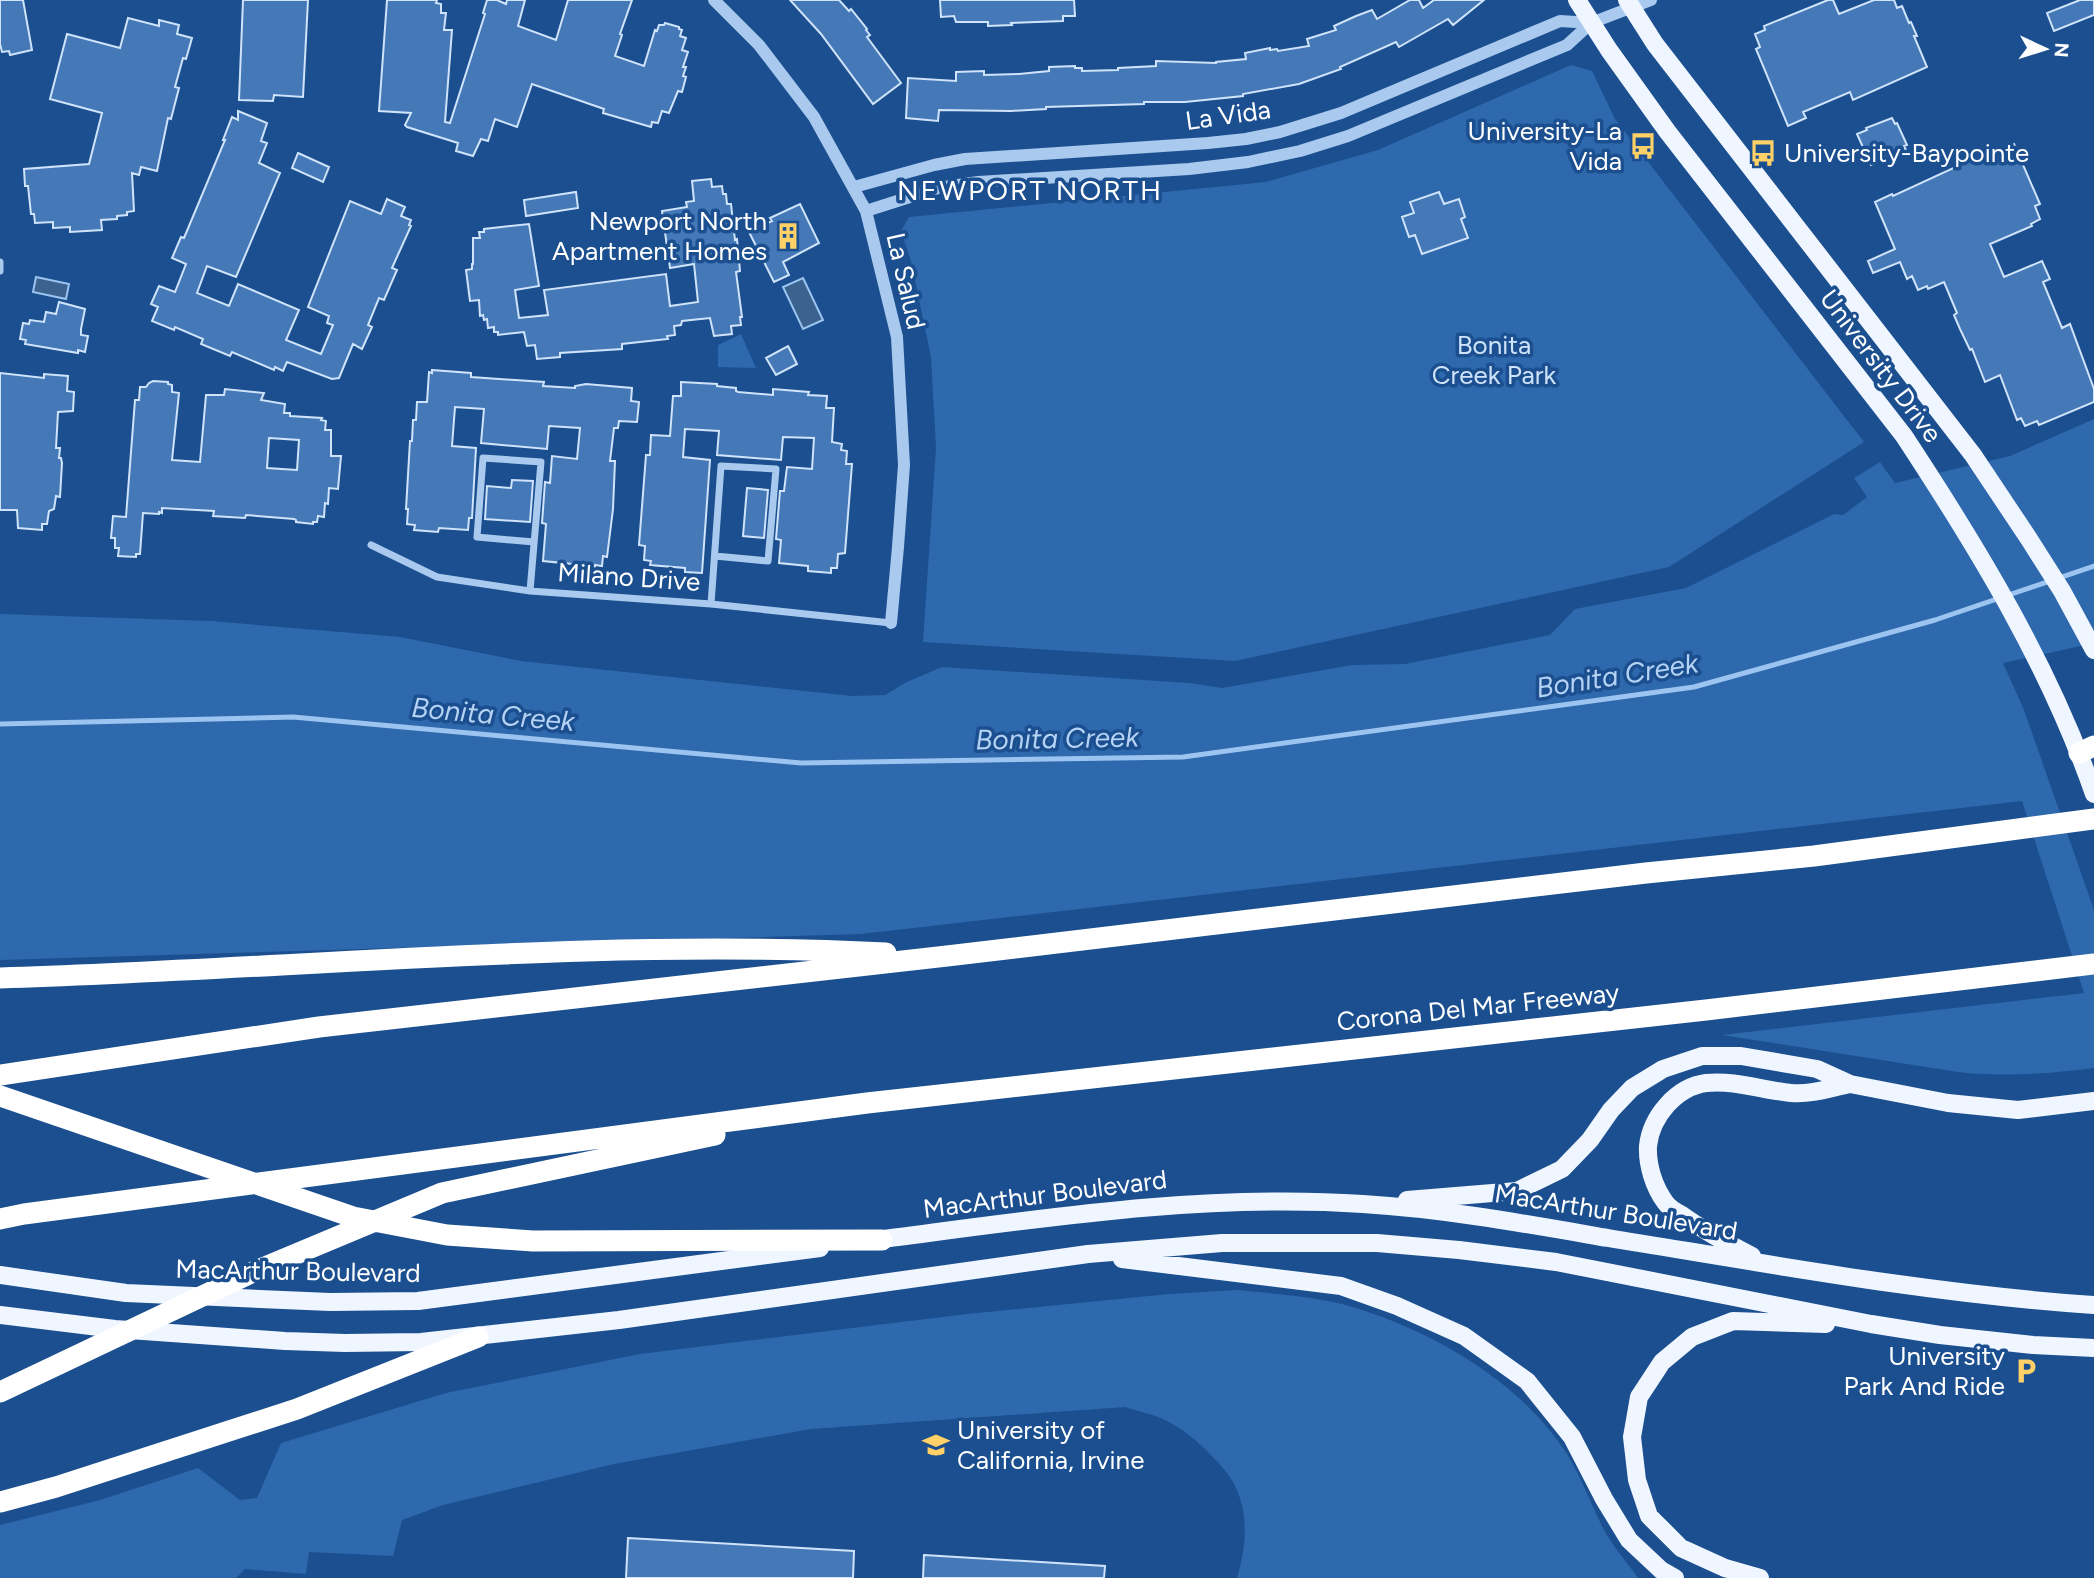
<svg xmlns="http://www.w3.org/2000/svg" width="2094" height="1578" font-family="Figtree,sans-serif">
	<rect width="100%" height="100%" fill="#1b4f8f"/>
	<path fill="#2e69ad" d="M1571,65L1592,71L1615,119L1864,442L1669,567L1235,661L923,642L936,448L931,357L911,261L901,231L909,217L1266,182L1378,150Z
		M741,334L756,368L718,367V345Z
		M2094,419V643L2003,663L2024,710L2094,910V1068C2046,1074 2006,1077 1958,1072L1722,1035L2084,993L2022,801L861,934L0,960V614L211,621L400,637L521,661L852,696L885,695L907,682L942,667L1190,683L1222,688L1352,665L1405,664L1550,635L1575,609L1686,588L1834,514L1843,515L1867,497L1854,478L1880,462L1895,483L2010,456Z
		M1237,1290C1275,1294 1316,1296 1353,1307C1434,1332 1520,1381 1567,1454C1581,1477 1590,1502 1602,1526C1611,1544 1626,1561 1638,1578H1237C1246,1549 1249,1516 1236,1488C1230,1474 1216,1460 1206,1450C1194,1438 1182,1429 1167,1421C1154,1414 1139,1412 1125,1407L811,1429L614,1464L443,1505L402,1520L393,1556L309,1552L306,1574L245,1569L236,1578H0V1525L100,1500L198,1468L240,1500L257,1498L281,1443L446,1393L640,1354L967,1314L1169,1294Z"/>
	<path fill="#3c6290" stroke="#9cc4f0" stroke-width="2" d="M36,277L69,284L66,299L33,292Z
		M803,278L823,320L803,329L783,287Z"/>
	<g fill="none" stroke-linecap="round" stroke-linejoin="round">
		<path stroke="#9cc4f0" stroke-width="5" d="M0,724L293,717L801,763L1183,757L1694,687L1935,620L2094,566"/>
	</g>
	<path fill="#4478b7" stroke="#cfe3fa" stroke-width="2" fill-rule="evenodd" d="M0,0H23L32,50L10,55L9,51L2,52L0,44Z
		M243,0H308L303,97L274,95L273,101L239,100Z
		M387,0H437L436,3L441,4V13H446L444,30H452L445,122L450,123L485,14L483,13L487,0H497L506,4L507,0H525L518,26L556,40L568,0H632L620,34L622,35L615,56L644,66L655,30L657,31L659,25H664L665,23L679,27V29L682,30L680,36L686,38L682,50L688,52L683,67H686L683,76L686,77L682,92L678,91L669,113L662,111L658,123L652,122L651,127L603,113L604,109L532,84L517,127L495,119L488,141L481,139L473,156L456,151L458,143L407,127L405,125L411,113L379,111Z
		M790,0H839L849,11L851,9L867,29L866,30L870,35L867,37L901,83L873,104L821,34Z
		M940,0H1074L1075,16H1063V21L1011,23L1012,25L988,26V22H956L954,16L941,17Z
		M1410,0H1419L1423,8L1434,0H1484L1453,25L1448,19L1399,47L1396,42L1340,67L1341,69L1299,84L1243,94V96L1185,102H1144V104L1046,107V109L1011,111L939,110L938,121L906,118L908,78L956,81V72L984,71V75L1019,74L1049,71V67L1075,66V68H1082V71L1118,70V68L1156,66V61L1216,63V62L1246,59L1245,53L1270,48V50L1277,49L1278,51L1309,46L1307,39L1336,30L1334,26L1356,16L1372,10L1377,19Z
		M1828,0H1833L1839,14L1874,0H1894L1897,8L1902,6L1909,23L1911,22L1917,36H1914L1927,67L1853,100L1850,92L1803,112L1806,118L1788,126L1756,49L1760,47L1755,34L1765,30L1764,26Z
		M2080,0H2094V15L2054,31L2047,13Z
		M128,18L159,26V20L179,25L177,34L192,38L186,59L183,58L175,87L179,88L171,119L168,118L157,171L141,167L139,175L132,173L134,211L127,212V215L117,216V219L101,220L102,230L70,232V227L53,228V222L35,223L34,214H31L28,186H25L24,169L89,164L102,113L50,99L67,34L120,48Z
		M238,111L267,123L261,141L267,143L259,163L280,173L236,277L207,266L197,293L229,306L238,284L299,310L286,340L321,354L333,325L327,323L329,316L308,307L350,201L381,214L387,199L389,200L405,207L401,216L411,220L409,225L411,226L392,268L397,270L384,300L379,298L368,325L372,327L362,349L353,344L339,378L332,379L287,362L283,371L275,367L274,370L232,352L230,356L201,344L203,339L175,327L174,330L152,321L158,307L151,304L159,286L175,292L186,264L172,258L181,237L184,238L225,140H223L232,117L238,120Z
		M1892,118L1895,124L1897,123L1907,145L1904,146L1906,150L1871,165L1857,134L1867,130L1866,128Z
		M2014,144L2040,204L2035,206L2040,219L2031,224L2032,226L1990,244L2004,277L2042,261L2050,279L2043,282L2062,328L2070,324L2094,389V402L2039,425L2037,421L2025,426L2021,418L2017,420L2000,375L1985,382L1972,349L1970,350L1960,329L1954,315L1957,313L1944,282L1928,289L1927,286L1918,290L1912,276L1907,279L1900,262L1873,273L1868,261L1895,249L1875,202L1892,194L1893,196L1975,158L1976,160Z
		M298,153L329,167L323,182L292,168Z
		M711,179L712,187L722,186L723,194H726L727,204H731L735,240L737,239L740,271L736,272L742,317H740L741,325L731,326L732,334L714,336L710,318L682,321L681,325L674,326L675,335L667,336L668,339L622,344V349L560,353V357L537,359L535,345L527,346L524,332L498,335V332H494V327L488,328L487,319L484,320L483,315L480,316L479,300L470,301L466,270L472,269V264H473V238H480L479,232H484V229L529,224L539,286L515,290L519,318L548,315L544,290L666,274L670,306L698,302L694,264L670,268L662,211L687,207L686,202L694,201L692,181Z
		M576,192L578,208L526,216L524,200Z
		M1439,192L1444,204L1459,199L1465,217L1461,219L1468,238L1422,254L1415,235L1409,237L1402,217L1414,213L1410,202Z
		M800,204L819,243L783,262L789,275L774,282L749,232L772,221L770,218Z
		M59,302L85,309L81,329V335L88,336L85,352L78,350V353L25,344L26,340L20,339L23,323L29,324L30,320L44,322L46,312L56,314Z
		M788,346L797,364L776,375L766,358Z
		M432,370L471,373V377L544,382L543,386L575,388V386L586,384L632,388L631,401L639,402L637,422L619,421L618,428H614L610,461H615L613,509L607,557L603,556L602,566L595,565V570L572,569V564L543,561L546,524L542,523L545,482L550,483L552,456L577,459L580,428L549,426L547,449L481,443L484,409L455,407L452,446L476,448L472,518H469L468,530L439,528L438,532L414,530L415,525L407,524L408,509H406L410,441H412L413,420H416L417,402H427L429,372L432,373Z
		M0,373L44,378V374L68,376L67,391L74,392L73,411L58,412L56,448H60L59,458H61L62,463L60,497L56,496L54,509L49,511L47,524H42V530L18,528L17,510H0Z
		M153,381L168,382V384L172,385V392L179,393L172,460L200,462L206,395H224L225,389L264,393L261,400L285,404L284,413H290V416L322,418L321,420L326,421L325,430H331V456H341L338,489L329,488L328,504L325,503L324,517L318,516L317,522H313V524L296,522V520L294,519L246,515L245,518L213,516L214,511L162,508V513L159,512V514L143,513L140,554H136V557L118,556L119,548H115V538H111L113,516L126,517L135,400H139L140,387H146L149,383ZM269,438L299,440L297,470L267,468Z
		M681,382L717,384V386L736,388V391L738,392L773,395V389L809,392L808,395L827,396L826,408H834L832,442L842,444L841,450L847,451L846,464H852L845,553L838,554L837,568H831V573L808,571V566L779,563L781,540L776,539L780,491H784L787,467L812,469L814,438L783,437L781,460L717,455L719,431L685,429L683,457L710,460L702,573L685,572V568L650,565L651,561L644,560L645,546L639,545L646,455H650L651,435L670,436L673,396H681Z
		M512,480L533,481L530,522L485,519L487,486L511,488Z
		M747,488L768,490L764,538L743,536Z
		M628,1538L854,1551L853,1578H626Z
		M924,1555L1105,1566L1104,1578H923Z"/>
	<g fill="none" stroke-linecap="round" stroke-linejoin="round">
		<path stroke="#a9c9ee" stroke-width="7" d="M0,262V271
			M371,545L437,577L530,591L711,604L891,623
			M530,591L541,462L483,458L477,537L534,542
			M711,604L721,466L776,469L768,561L715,556"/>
		<path stroke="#a9c9ee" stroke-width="12" d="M714,0L759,45L814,117L866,211L897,337L904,465L898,547L891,623
			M854,187L934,165L965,159L1208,143L1246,139L1280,132L1341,113L1560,21L1591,23
			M866,211L938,188L978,182L1189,169L1248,162L1300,151L1348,136L1567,45L1591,23L1651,0"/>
		<path stroke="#f0f6ff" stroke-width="18" d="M1577,0L1609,50L1667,131L1904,436C1979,550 2049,665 2094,794
			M1627,0L1655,44L1973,455L2029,539L2062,591L2094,650
			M1407,1200L1517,1191L1562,1169L1590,1140L1611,1110L1632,1088L1663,1069L1702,1056H1741L1817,1069L1850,1084L1948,1103L2018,1110L2094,1101
			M868,1241C1032,1220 1197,1193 1363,1204C1445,1209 1527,1224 1608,1238C1769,1264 1931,1294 2094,1305
			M1752,1256C1727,1243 1704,1231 1682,1215C1676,1212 1669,1208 1665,1202C1654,1187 1647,1165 1648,1146C1651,1117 1676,1087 1706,1083C1735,1080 1762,1090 1791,1093C1810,1095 1831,1088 1850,1084
			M1122,1259L1341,1286L1397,1306L1464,1336L1527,1381L1572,1437L1604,1499L1629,1540L1661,1570L1675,1578
			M0,1275L126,1293L330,1302L418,1301L820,1248
			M0,1315L115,1329L285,1341L345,1343L421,1342L619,1320L1088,1254L1222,1243H1377L1459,1250L1556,1262L1871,1324L1940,1335L2033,1345L2094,1348
			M1760,1578L1725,1568L1681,1548L1649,1516L1637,1480L1632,1437L1639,1397L1662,1362L1692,1337L1733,1321L1826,1324"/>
		<path stroke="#fff" stroke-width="21" d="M2079,753L2094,746
			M0,978C295,969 590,938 886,953
			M0,1075L319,1027L947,956L1646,873L1814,856L2094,819
			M0,1096L353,1217L447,1235L533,1241L882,1240
			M0,1219L24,1214L867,1103L1706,1010L2094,964
			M0,1392L253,1272L442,1193L715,1135
			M0,1502L56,1487L297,1409L478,1337"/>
	</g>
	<defs>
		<symbol id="bus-bare" viewBox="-9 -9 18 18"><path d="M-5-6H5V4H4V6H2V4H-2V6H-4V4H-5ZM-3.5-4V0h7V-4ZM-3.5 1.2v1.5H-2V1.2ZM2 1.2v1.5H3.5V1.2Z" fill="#ffd166" stroke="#1b4f8f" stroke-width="2.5" paint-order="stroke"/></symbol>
		<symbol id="building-bare" viewBox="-9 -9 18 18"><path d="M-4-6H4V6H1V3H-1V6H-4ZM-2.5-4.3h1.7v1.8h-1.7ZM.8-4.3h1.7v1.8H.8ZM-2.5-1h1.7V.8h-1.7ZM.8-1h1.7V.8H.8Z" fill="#ffd166" stroke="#1b4f8f" stroke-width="2.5" paint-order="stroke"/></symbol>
		<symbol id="parking-bare" viewBox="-9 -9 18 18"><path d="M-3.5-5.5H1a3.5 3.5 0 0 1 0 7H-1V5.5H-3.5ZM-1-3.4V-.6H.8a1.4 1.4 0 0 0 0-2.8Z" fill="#ffd166" stroke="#1b4f8f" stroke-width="2.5" paint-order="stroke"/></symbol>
		<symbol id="university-bare" viewBox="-9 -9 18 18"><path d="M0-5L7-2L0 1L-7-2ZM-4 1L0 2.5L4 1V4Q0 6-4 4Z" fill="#ffd166" stroke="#1b4f8f" stroke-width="2.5" paint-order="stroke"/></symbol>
	</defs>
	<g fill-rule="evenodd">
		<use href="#bus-bare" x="1624" y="127" width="38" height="38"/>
		<use href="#bus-bare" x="1744" y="134" width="38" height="38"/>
		<use href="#building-bare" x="769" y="217" width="38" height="38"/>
		<use href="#parking-bare" x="2007" y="1352" width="38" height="38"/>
		<use href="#university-bare" x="917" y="1426" width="38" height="38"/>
	</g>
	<g text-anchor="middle" stroke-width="7" stroke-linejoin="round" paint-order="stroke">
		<g font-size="26" fill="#fff" stroke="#1b4f8f">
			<text transform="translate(1228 115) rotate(-8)" y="9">La Vida</text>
			<text transform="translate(906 281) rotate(77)" y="9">La Salud</text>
			<text transform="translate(1881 366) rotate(53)" y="9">University Drive</text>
			<text transform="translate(629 577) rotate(4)" y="9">Milano Drive</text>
			<text transform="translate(1478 1007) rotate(-6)" y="9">Corona Del Mar Freeway</text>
			<text transform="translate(1045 1194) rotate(-7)" y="9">MacArthur Boulevard</text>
			<text transform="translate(1616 1212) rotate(9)" y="9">MacArthur Boulevard</text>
			<text transform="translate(298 1271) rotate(1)" y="9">MacArthur Boulevard</text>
		</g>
		<g font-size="26" fill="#fff" stroke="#1b4f8f" text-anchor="end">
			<text x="1622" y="140">University-La<tspan x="1622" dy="30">Vida</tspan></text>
			<text x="1784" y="162" text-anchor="start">University-Baypointe</text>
			<text x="767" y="230">Newport North<tspan x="767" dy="30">Apartment Homes</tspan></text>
			<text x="2005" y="1365">University<tspan x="2005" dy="30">Park And Ride</tspan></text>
			<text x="957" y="1439" text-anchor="start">University of<tspan x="957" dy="30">California, Irvine</tspan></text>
		</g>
		<g font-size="26" fill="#cfe3fa" stroke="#1b4f8f">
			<text x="1494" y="354">Bonita<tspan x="1494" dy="30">Creek Park</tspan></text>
		</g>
		<g font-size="28" letter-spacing="2" fill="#fff" stroke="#1b4f8f">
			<text x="1030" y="200">NEWPORT NORTH</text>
		</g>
		<g font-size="28" font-style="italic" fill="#b5d3f5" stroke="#1b4f8f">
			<text transform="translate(1617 675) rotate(-9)" y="10">Bonita Creek</text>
			<text transform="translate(493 714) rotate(5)" y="10">Bonita Creek</text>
			<text transform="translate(1057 738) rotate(-1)" y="10">Bonita Creek</text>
		</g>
	</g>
	<g transform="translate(2045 49) rotate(94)" stroke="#1b4f8f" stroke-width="5" paint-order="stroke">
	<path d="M0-5L12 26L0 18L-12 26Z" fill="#ffffff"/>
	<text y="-10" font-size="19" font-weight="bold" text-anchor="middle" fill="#ffffff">N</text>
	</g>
</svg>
